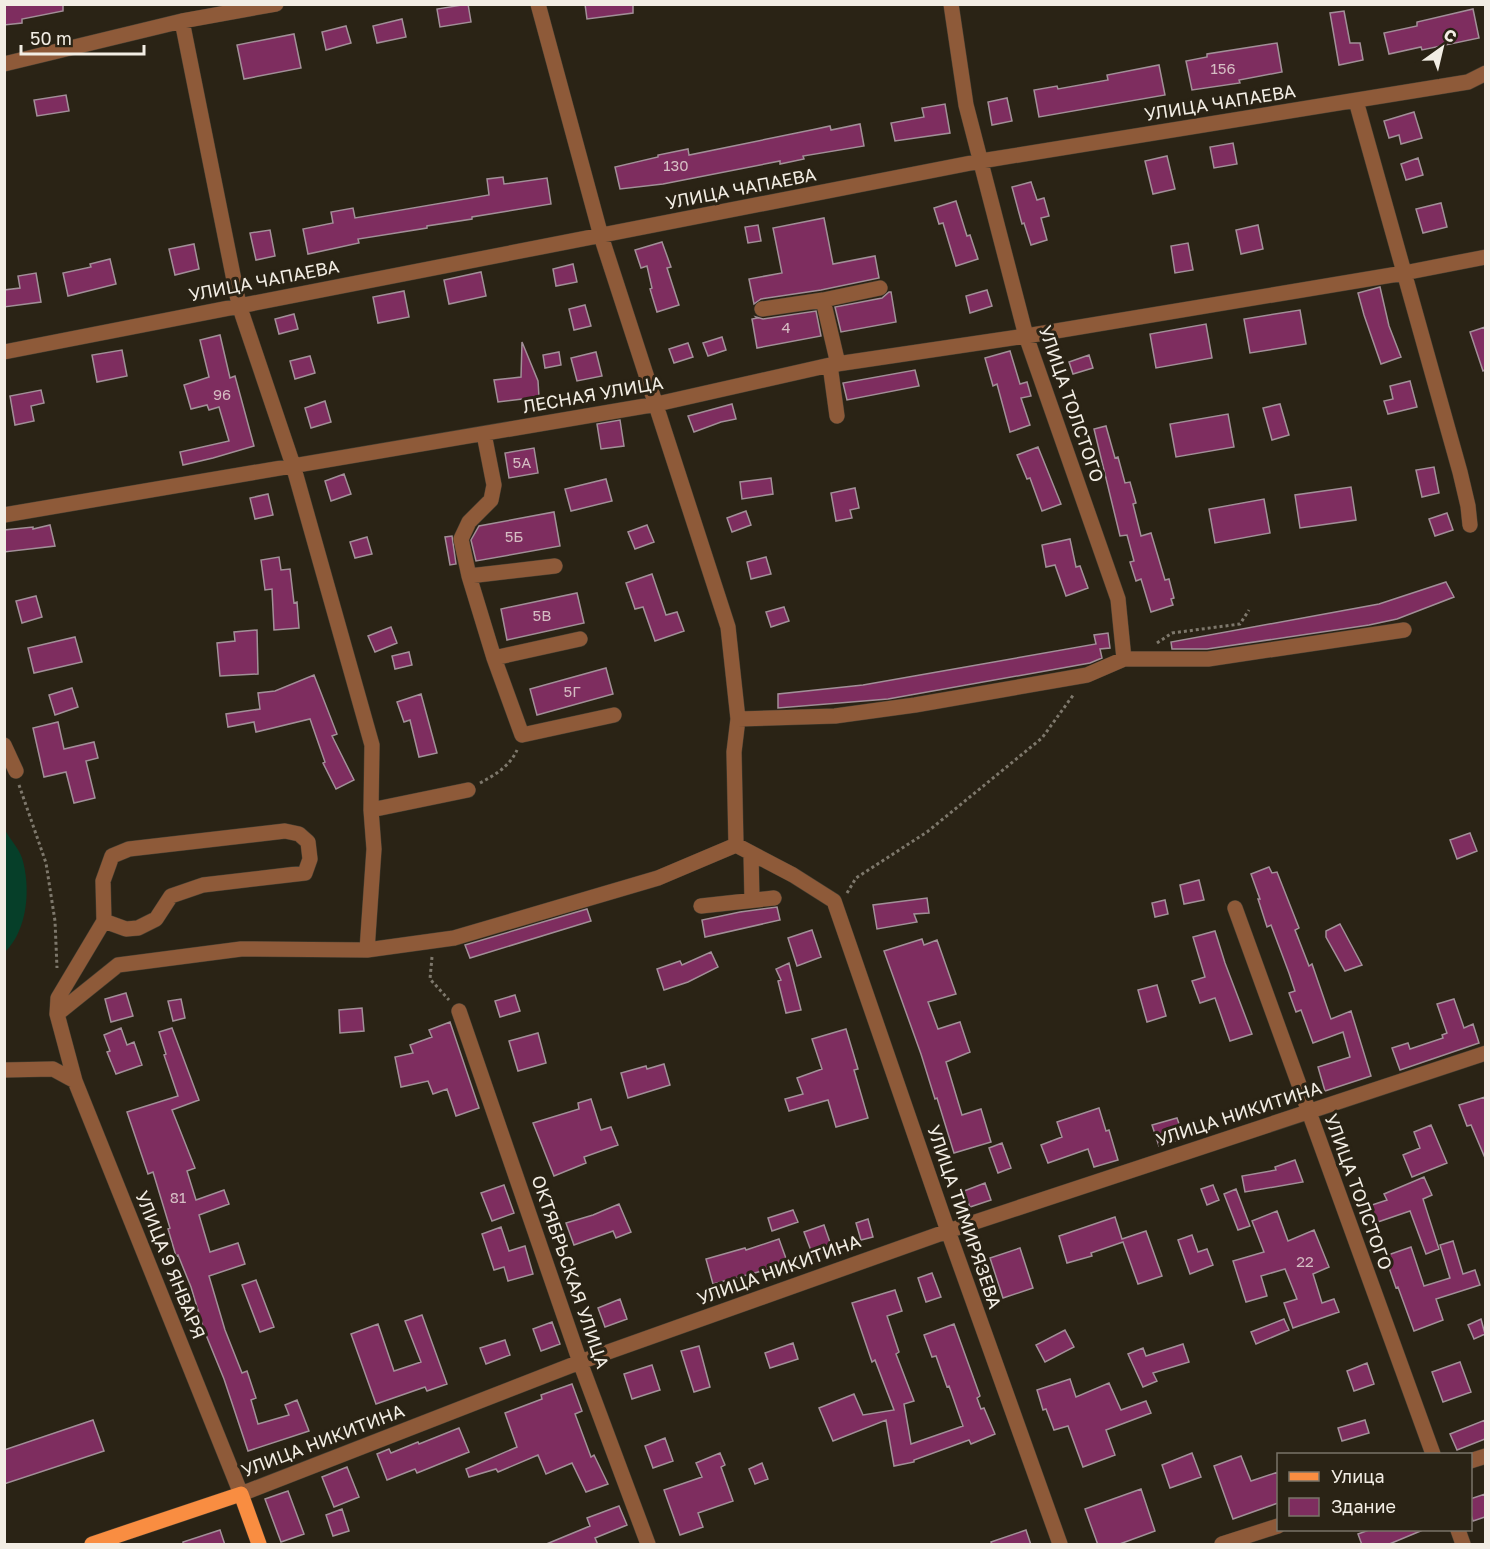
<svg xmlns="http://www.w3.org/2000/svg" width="1490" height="1549" font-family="'Golos Text',sans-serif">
	<rect width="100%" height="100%" fill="#2a2315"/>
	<path fill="#063f29" d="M5,830C10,839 19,849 22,858C31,887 28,930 5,952Z"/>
	<path fill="#7e2d5f" stroke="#a28f98" stroke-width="1.5" d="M4,4H63V11L22,19V23L4,25Z
		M468,4L471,22L440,27L437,9Z
		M585,4H633V13L587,19Z
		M1473,9L1479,38L1422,50L1421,47L1389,54L1384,33L1417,26V22Z
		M1344,11L1350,43H1360L1363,60L1339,65L1330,13Z
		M402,19L406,37L377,43L373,26Z
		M346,26L351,43L326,50L322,32Z
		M294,34L301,68L244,79L237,45Z
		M1277,43L1282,72L1239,80L1240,83L1192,90L1186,61L1207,57V54Z
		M1159,65L1165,95L1039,117L1034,90L1057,86L1058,89L1108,80L1107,75Z
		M66,95L69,111L37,116L34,100Z
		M1007,98L1012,121L992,125L988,102Z
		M945,104L950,133L895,141L891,123L924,117L922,108Z
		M1414,112L1422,138L1401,144L1399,135L1389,138L1384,121Z
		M860,124L864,146L803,156L804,159L780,164V161L663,184L620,189L615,167L658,157V155L688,149L689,155L816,129L830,126L831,130Z
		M1233,143L1237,164L1214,168L1210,147Z
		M1167,156L1175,189L1153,194L1145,161Z
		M1418,158L1423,175L1406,180L1401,164Z
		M503,177L504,184L547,178L551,204L472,217V219L427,226V228L358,239L359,243L308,254L303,229L333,223L331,212L353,208L355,218L489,195L487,179Z
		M1031,182L1037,200L1044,198L1049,216L1041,218L1047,240L1031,245L1024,223L1022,224L1012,187Z
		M956,201L967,236L970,235L978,259L956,266L943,223L939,224L934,208Z
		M1441,203L1447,227L1423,233L1416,209Z
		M824,218L833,264L875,256L879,278L821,290L761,299L754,304L749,279L782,273L773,228Z
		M758,225L761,241L748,243L745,227Z
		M1258,225L1263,249L1241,254L1236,230Z
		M270,230L275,256L256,260L250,233Z
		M662,242L671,267L667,268L679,305L657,312L650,289L652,288L647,266L641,268L635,250Z
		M1188,243L1193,270L1175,273L1171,246Z
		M194,244L199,269L175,275L169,249Z
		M110,259L116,284L68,296L63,273L91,267L90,264Z
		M573,264L577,282L556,286L553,269Z
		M481,272L486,296L449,304L444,280Z
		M36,273L41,302L4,307V290L20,288L18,276Z
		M1380,287L1389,326L1401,357L1381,364L1364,315L1358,293Z
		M987,290L992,306L970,313L966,296Z
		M404,291L409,317L378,323L373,297Z
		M889,292H891L896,322L841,332L835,307L882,298Z
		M585,305L591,326L574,330L569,309Z
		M1300,310L1306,344L1250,353L1244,319Z
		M816,311L821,336L757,348L752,319L757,318L756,317L763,319Z
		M294,314L298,329L279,334L275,319Z
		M1206,324L1212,358L1156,368L1150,334Z
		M1485,327V370L1483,371L1470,332Z
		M220,335L230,378L235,376L254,446L213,458L183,465L180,452L229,441L219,407L209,410L207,405L191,409L184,385L209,377L200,340Z
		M722,337L726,350L708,356L703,343Z
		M522,342L538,381L539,397L498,402L494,380L521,377Z
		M688,343L693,357L674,363L669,349Z
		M122,350L127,376L97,382L92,355Z
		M1010,351L1020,384L1027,382L1031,396L1021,398L1030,425L1010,432L997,384L993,386L985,358Z
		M559,352L561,365L545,368L543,355Z
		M596,352L602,376L577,381L571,358Z
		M1089,355L1093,368L1073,374L1069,362Z
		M310,356L315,373L295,379L290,361Z
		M915,370L919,386L847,400L843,383Z
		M1410,381L1417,407L1388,414L1384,401L1393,399L1390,386Z
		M41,390L44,403L31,406L34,421L15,425L10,396Z
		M325,401L331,422L311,428L305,408Z
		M732,404L736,419L721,422L694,432L688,416Z
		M1280,404L1289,435L1272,440L1263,408Z
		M1228,414L1234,447L1176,457L1170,424Z
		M620,420L624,446L601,449L597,424Z
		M1106,426L1115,458L1118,457L1125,483L1130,482L1136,503L1133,504L1141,536L1151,533L1165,580L1169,579L1174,598L1171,599L1173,605L1151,612L1141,579L1136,581L1130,562L1134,561L1127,535L1120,536L1094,429Z
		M1038,447L1061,504L1042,511L1030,478L1027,479L1017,455Z
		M534,448L538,473L509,478L505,453Z
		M1434,467L1439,493L1422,497L1416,470Z
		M344,474L351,494L331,501L325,481Z
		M771,478L773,494L742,499L740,482Z
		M606,479L612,501L571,511L565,489Z
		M1351,487L1356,520L1300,528L1295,495Z
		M855,488L859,508L850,510L852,518L836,521L831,493Z
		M268,494L273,515L255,519L250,498Z
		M1264,499L1270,533L1215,543L1209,509Z
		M746,511L751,525L732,532L727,518Z
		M554,512L560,546L476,561L471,540L479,526Z
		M1447,513L1453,530L1435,536L1429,519Z
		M50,525L55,546L4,552V530L33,527V529Z
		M647,525L654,542L635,549L628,532Z
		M452,536L456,564L450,565L445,537Z
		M367,537L372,554L355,558L350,542Z
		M1070,539L1076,567L1080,566L1088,588L1066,596L1055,565L1046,567L1042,545Z
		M279,557L281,570L290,569L294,603L297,602L299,628L274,630L272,589L265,590L261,560Z
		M766,557L771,574L751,579L747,562Z
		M652,574L666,615L677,612L684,631L655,641L643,607L635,609L626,583Z
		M1446,582L1454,597L1397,619L1369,625L1207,649H1172L1171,642L1379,604Z
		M577,593L584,623L507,640L501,609Z
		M36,596L42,617L22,623L16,601Z
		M784,607L789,621L771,627L766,612Z
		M391,627L397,643L375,652L368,636Z
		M257,630L258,674L220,676L217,643L235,641L234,632Z
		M1108,633L1110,648L1100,649L1102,658L1090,663L888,699L778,708V694L863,685L1096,644L1094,635Z
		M75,637L82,662L34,673L28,648Z
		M409,652L412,665L395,669L392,656Z
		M606,668L613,694L537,715L530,689Z
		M314,675L337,734L332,736L354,780L336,789L323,763L325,762L310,719L256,732L254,722L228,727L226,714L260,709L258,693L275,691Z
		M72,688L78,707L55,715L49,695Z
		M421,694L437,753L419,757L410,720L404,722L397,702Z
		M58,722L64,749L94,742L98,758L86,761L95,798L74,803L66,772L44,777L33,728Z
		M1470,833L1477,851L1457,859L1450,840Z
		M1269,867L1272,873L1277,872L1299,928L1295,930L1309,966L1312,964L1331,1019L1351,1011L1371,1076L1325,1091L1318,1067L1350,1057L1343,1032L1313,1043L1301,1010L1296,1012L1289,993L1295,991L1289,973L1271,925L1267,927L1258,899H1260L1251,874Z
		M1199,880L1204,900L1184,904L1180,885Z
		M927,898L929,913L914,914L917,922L877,929L873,905Z
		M1165,900L1168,914L1155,917L1152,903Z
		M777,907L780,920L705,937L702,920L740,912Z
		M587,909L591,921L470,958L465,945Z
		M1340,924L1362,965L1345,971L1326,937V931Z
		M812,930L821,957L797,966L788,938Z
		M1215,931L1225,963L1252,1034L1230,1041L1215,998L1200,1003L1192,981L1205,977L1193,937Z
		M922,939L924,945L937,940L956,994L928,1002L938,1029L960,1022L970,1052L946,1062L962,1115L981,1109L991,1142L954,1153L937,1098L935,1099L921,1054L884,951Z
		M711,952L718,967L688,982L664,990L657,969L680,961L682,965Z
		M789,963L801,1010L786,1013L778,981L781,980L776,969Z
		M1157,985L1166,1016L1147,1022L1138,990Z
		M126,993L133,1016L111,1022L105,999Z
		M515,995L520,1011L500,1017L495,1001Z
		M181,999L185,1018L173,1021L168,1001Z
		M1454,999L1464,1028L1473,1024L1479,1043L1400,1070L1392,1048L1408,1043L1410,1049L1443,1038L1442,1035L1447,1033L1437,1004Z
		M362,1008L364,1031L340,1033L339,1010Z
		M450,1022L479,1108L456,1116L447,1089L433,1094L428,1081L401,1087L395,1057L413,1053L410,1045L432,1037L429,1030Z
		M121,1028L127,1045L134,1042L142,1065L116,1074L107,1052L110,1051L104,1035Z
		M172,1028L199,1100L172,1110L195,1168L187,1171L196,1200L224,1190L229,1204L199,1215L210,1252L238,1243L245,1264L209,1276L225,1330L242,1373L247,1371L256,1398L251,1400L258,1424L289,1415L285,1405L297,1400L309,1431L248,1451L224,1379L204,1330L191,1287L178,1255L176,1256L168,1229L170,1228L153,1172L148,1174L127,1112L178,1096L164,1055L166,1054L159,1032Z
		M846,1029L858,1069L854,1070L868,1118L836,1127L828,1100L789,1111L785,1099L803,1094L797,1078L822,1069L812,1039Z
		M538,1033L546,1063L518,1071L509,1041Z
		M664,1064L670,1085L628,1098L621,1073L646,1066L647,1069Z
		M1485,1097V1158L1471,1125L1467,1126L1459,1105Z
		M591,1099L601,1130L611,1127L618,1145L584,1157L586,1163L554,1176L533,1123L579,1109L578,1103Z
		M1099,1108L1106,1131L1109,1130L1118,1160L1094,1167L1088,1149L1048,1163L1041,1145L1062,1137L1057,1122Z
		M1177,1118L1184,1138L1159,1146L1152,1125Z
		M1431,1125L1447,1163L1412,1177L1403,1155L1420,1148L1414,1132Z
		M1002,1143L1011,1168L998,1173L989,1148Z
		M1295,1160L1303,1182L1245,1192L1242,1176L1276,1170L1275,1167Z
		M1424,1177L1432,1195L1423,1199L1439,1249L1426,1254L1410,1211L1372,1224L1366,1207L1387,1200L1384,1194Z
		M985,1183L991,1200L970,1207L964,1191Z
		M504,1185L514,1213L492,1221L481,1193Z
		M1213,1185L1219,1200L1207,1205L1201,1189Z
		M1236,1189L1250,1226L1238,1230L1224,1194Z
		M619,1204L631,1232L616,1238L613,1231L574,1245L566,1223L593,1215Z
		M793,1210L798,1222L772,1231L768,1218Z
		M1277,1211L1288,1241L1314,1230L1329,1267L1313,1274L1322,1303L1334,1299L1339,1312L1293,1328L1284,1303L1297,1299L1285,1269L1261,1276L1267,1296L1246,1302L1233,1261L1264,1252L1252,1221Z
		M1115,1217L1122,1239L1146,1231L1162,1276L1138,1284L1123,1242L1091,1253L1092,1256L1067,1263L1059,1236Z
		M868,1219L873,1237L861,1240L856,1223Z
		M824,1225L832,1248L813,1256L804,1232Z
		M501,1227L509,1251L525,1246L533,1274L508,1281L504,1267L494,1270L482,1234Z
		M1192,1235L1198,1252L1207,1249L1213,1265L1190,1274L1178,1240Z
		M779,1239L788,1264L713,1284L706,1259L745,1248L746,1250Z
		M1453,1241L1463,1274L1475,1270L1480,1285L1436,1299L1443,1320L1414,1331L1398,1287L1396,1288L1385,1256L1411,1247L1424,1286L1450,1278L1440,1245Z
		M1020,1248L1033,1288L1003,1298L990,1258Z
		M932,1273L941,1297L926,1302L918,1278Z
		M256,1280L274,1327L260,1332L242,1285Z
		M895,1290L902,1311L887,1316L899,1352L896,1354L914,1401L904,1404L911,1444L963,1426L949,1386L947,1387L936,1356L932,1357L924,1335L954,1324L980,1396L977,1398L981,1409L984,1408L995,1434L971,1444L969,1440L914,1460V1462L894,1466L886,1420L833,1441L819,1408L854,1394L863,1415L894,1410L875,1360L872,1362L852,1303Z
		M620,1299L627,1319L605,1327L598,1308Z
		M422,1315L447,1384L427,1391L425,1387L376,1404L351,1334L378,1324L394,1371L421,1362L405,1321Z
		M1284,1319L1289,1330L1256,1344L1251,1332Z
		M1481,1319L1485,1334L1474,1339L1468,1325Z
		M552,1322L560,1344L541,1351L533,1329Z
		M1065,1330L1074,1347L1045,1362L1036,1345Z
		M505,1340L510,1355L486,1364L480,1348Z
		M793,1343L798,1359L770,1368L765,1353Z
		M1183,1344L1189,1362L1153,1373L1157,1381L1143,1387L1128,1354L1143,1348L1146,1356Z
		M699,1346L710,1387L694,1392L681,1351Z
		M1460,1362L1471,1392L1443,1402L1432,1372Z
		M1367,1363L1374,1384L1354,1391L1347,1371Z
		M652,1365L660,1390L632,1399L624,1374Z
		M1070,1379L1076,1397L1109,1383L1121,1410L1146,1401L1151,1413L1106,1430L1115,1455L1083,1467L1068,1426L1054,1430L1046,1409L1043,1410L1037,1390Z
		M572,1384L582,1411L575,1414L591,1457L594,1455L608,1484L586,1492L572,1463L546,1474L538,1455L498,1472L496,1469L469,1477L466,1469L517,1447L505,1413L542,1399L541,1395Z
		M93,1420L104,1451L4,1484V1450Z
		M1365,1420L1369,1433L1342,1441L1338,1428Z
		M1485,1420V1439L1457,1450L1450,1434Z
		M459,1428L469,1452L417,1473L415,1469L387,1480L377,1454L389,1449L391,1453L418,1442L419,1444Z
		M665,1438L673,1461L653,1468L645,1446Z
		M720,1453L725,1465L721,1467L733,1501L698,1513L703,1527L680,1535L664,1490L702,1477L696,1463Z
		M1192,1453L1201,1477L1170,1488L1162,1465Z
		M1241,1456L1251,1481L1278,1472V1503L1233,1519L1214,1466Z
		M762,1463L768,1479L755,1484L749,1469Z
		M347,1467L359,1497L334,1507L322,1477Z
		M1141,1489L1155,1531L1117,1545H1098L1085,1509Z
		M288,1491L304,1534L281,1542L265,1499Z
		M1485,1494V1517L1473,1521L1470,1512V1499Z
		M619,1506L627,1525L595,1538L598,1545H544L590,1526L587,1518Z
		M342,1509L349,1531L333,1536L326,1515Z
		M220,1530L225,1545H183V1542Z
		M1026,1530L1031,1545H992L991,1542Z
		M1369,1530H1423L1387,1545H1362L1358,1534Z"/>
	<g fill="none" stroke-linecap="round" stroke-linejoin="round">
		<defs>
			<path id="minor" d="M538,4L601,236L728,627L738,719L734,752L736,845L793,875L834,901L948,1231L1060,1544
				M951,4L966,105L1026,336L1118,599L1124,659
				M182,21L239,305L293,465L372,745L371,810L374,849L367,950
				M4,64L182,21L276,4
				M1356,101L1460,472L1468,506L1470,525
				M823,300L838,364
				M762,309L823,300L880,288
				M4,352L981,161L1468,82L1486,73
				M830,365L837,416
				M484,434L494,485L491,500L469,522L461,539L469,576L494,658L522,735L614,715
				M4,515L657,404L830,365L1026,336L1404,273L1486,257
				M469,576L555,566
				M494,658L580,639
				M738,719L835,716L915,705L1087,675L1124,659H1208L1404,630
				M4,745L16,771
				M371,810L468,790
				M751,853L752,900
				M701,906L774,898
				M1235,908L1433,1454
				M104,921L126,929L138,928L156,919L171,896L203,885L305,873L310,859L308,842L299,834L285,831L129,849L112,856L103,881L104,921L58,998L57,1014L75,1081L241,1494L580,1362L948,1231L1486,1053
				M459,1011L580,1362L648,1544
				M57,1014L118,965L241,949L367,950L454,938L658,878L736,845
				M4,1070L53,1069L75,1081
				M1470,1461L1486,1456
				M1458,1530L1463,1544
				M1222,1544L1278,1526"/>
			<path id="major" d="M92,1544L241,1494L259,1544"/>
		</defs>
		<use href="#minor" stroke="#463f32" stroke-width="16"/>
		<use href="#major" stroke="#463f32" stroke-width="16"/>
		<path stroke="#7e786c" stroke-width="3" stroke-dasharray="3 3" stroke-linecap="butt" d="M1157,643L1172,633L1240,624L1249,610
			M480,783C495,775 510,766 517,750
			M19,785L46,863L55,921L57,968
			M847,893L856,878L927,832L1042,738L1074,694
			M432,957L430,979L449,1000"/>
		<use href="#minor" stroke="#8e5a39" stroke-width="15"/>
		<use href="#major" stroke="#f98d41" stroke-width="15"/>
	</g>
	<g text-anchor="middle" stroke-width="6" stroke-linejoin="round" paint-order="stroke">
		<g font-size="15" fill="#d5bdc3">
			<text x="1223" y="74">156</text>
			<text x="676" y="171">130</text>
			<text x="786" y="333">4</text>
			<text x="222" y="400">96</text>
			<text x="522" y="468">5А</text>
			<text x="514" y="542">5Б</text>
			<text x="542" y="621">5В</text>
			<text x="572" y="697">5Г</text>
			<text x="178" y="1203">81</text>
			<text x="1305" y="1267">22</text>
		</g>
		<g font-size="18" fill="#f2ede4" stroke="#2a2315">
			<text transform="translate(1220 103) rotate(-9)" y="6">УЛИЦА ЧАПАЕВА</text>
			<text transform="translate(741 189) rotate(-11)" y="6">УЛИЦА ЧАПАЕВА</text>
			<text transform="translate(264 281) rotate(-11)" y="6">УЛИЦА ЧАПАЕВА</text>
			<text transform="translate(593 395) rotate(-10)" y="6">ЛЕСНАЯ УЛИЦА</text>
			<text transform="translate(1071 404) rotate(71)" y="6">УЛИЦА ТОЛСТОГО</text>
			<text transform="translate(1239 1114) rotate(-18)" y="6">УЛИЦА НИКИТИНА</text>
			<text transform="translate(1358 1192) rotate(70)" y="6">УЛИЦА ТОЛСТОГО</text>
			<text transform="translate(964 1217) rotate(71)" y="6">УЛИЦА ТИМИРЯЗЕВА</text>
			<text transform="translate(170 1265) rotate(68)" y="6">УЛИЦА 9 ЯНВАРЯ</text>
			<text transform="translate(779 1270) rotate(-20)" y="6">УЛИЦА НИКИТИНА</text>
			<text transform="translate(570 1272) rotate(71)" y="6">ОКТЯБРЬСКАЯ УЛИЦА</text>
			<text transform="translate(323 1441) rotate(-21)" y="6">УЛИЦА НИКИТИНА</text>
		</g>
	</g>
	<rect width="1490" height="1549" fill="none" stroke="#f2ede4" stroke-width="12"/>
	<rect x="1277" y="1453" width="195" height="78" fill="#2a2315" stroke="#7a7468" stroke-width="1.5"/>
	<rect x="1289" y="1472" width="30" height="9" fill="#f98d41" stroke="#7a7468" stroke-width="1.5"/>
	<text x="1331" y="1483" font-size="18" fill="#f2ede4">Улица</text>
	<rect x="1289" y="1498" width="30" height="18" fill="#7e2d5f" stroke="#7a7468" stroke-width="1.5"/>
	<text x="1331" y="1513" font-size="18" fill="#f2ede4">Здание</text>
	<g transform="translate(1442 48) rotate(34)" stroke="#2a2315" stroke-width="4.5" paint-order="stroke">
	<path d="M0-4.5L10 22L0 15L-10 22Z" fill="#f2ede4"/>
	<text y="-9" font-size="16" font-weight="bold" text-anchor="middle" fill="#f2ede4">С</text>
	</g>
	<path d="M21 45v9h123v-9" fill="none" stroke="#f2ede4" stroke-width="3"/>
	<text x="30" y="45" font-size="18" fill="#f2ede4" stroke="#2a2315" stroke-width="4.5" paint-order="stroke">50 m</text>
</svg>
